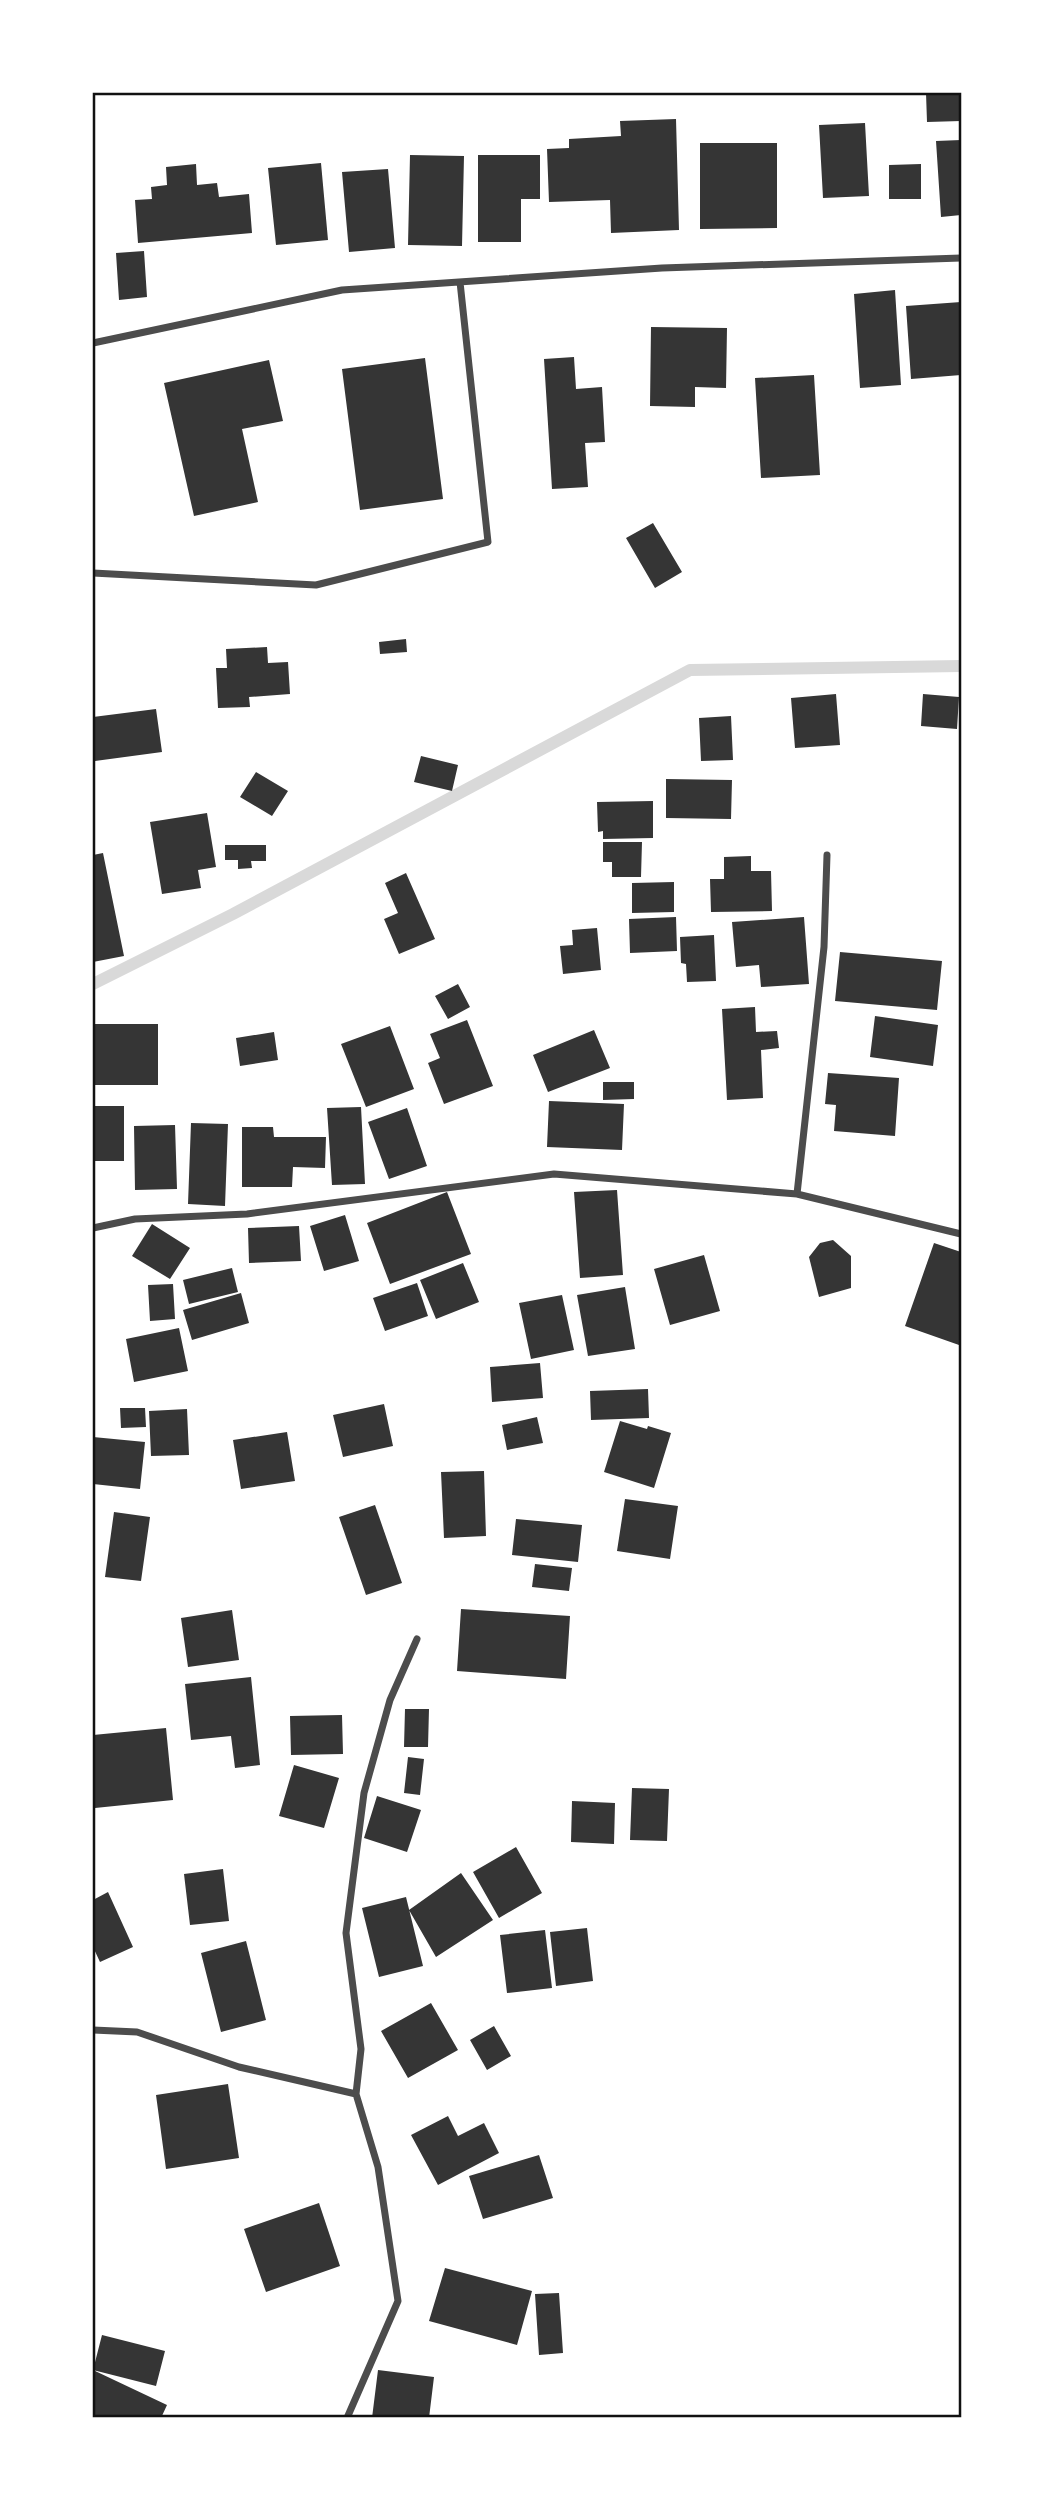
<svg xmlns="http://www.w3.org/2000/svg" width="1054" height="2511" font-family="Montserrat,sans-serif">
	<rect width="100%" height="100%" fill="#fff"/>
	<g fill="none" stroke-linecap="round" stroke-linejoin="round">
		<path stroke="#d9d9d9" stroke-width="12" d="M93,984L233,914L690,670L961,666"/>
	</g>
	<path fill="#353535" d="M926,93H961V121L927,122Z
		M676,119L679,230L611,233L610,200L549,202L547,149L569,148V139L621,136L620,121Z
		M865,123L869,196L823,198L819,125Z
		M961,140V215L941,217L936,141Z
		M700,143H777V228L700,229Z
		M410,155L464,156L462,246L408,245Z
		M478,155H540V199H521V242H478Z
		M321,163L328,240L276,245L268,168Z
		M196,164L197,185L217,183L219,197L249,194L252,233L138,243L135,200L152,199L151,187L167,185L166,167Z
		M921,164V199H889V165Z
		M388,169L395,248L349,252L342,172Z
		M144,251L147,297L119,300L116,253Z
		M895,290L901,385L860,388L854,294Z
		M961,302V375L911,379L906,306Z
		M651,327L727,328L726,388L695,387V407L650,406Z
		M574,357L576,389L602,387L605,442L585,443L588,487L552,489L544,359Z
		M425,358L443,499L360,510L342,369Z
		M269,360L283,421L242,429L258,502L194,516L164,383Z
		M814,375L820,475L761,478L755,378Z
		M653,523L682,572L655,588L626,538Z
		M406,639L407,652L380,654L379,642Z
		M267,647L268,663L288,662L290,694L249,697L250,707L218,708L216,668H227L226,649Z
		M836,694L840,745L795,748L791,698Z
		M923,694L959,697L957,729L921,726Z
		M156,709L162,752L95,761L93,717Z
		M731,716L733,760L701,761L699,718Z
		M421,756L458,765L452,791L414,782Z
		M256,772L288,791L272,816L240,797Z
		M666,779L732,780L731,819L666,818Z
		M653,801V838L603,839V831L598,832L597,802Z
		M207,813L216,867L198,870L201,888L162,894L150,822Z
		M603,842H642L641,877H612V862H603Z
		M225,845H266V861H251L252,868L238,869V860H225Z
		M103,853L124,956L93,962V855Z
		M751,856V871H771L772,911L711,912L710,879H724V857Z
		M406,873L435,939L399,954L384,919L398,913L385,883Z
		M674,882V912L632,913V883Z
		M676,917L677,951L630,953L629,919Z
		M804,917L809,984L761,987L759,965L736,967L732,922Z
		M597,928L601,970L563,974L560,946L573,945L572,930Z
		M714,935L716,981L687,982L686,964L681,963L680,937Z
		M840,952L942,961L937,1010L835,1001Z
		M458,984L470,1007L448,1019L435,996Z
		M755,1007L756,1032L777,1031L779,1048L761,1050L763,1098L727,1100L722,1009Z
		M875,1016L938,1025L933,1066L870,1057Z
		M467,1020L493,1086L444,1104L428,1063L440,1058L430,1034Z
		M93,1024H158V1085H93Z
		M390,1026L414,1089L366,1107L341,1044Z
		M594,1030L610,1068L548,1092L533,1055Z
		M274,1032L278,1060L240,1066L236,1038Z
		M828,1073L899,1078L895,1136L834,1131L836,1105L825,1104Z
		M603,1082H634V1099L603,1100Z
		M549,1101L624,1104L622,1150L547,1147Z
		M93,1106H124V1161H93Z
		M361,1107L365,1184L332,1185L327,1108Z
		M407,1108L427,1166L389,1179L368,1122Z
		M191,1123L228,1124L225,1206L188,1204Z
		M175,1125L177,1189L135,1190L134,1126Z
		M242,1127H273L274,1137H326L325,1168L293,1167L292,1187H242Z
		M617,1190L623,1275L580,1278L574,1192Z
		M447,1192L471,1254L390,1284L367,1223Z
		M345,1215L359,1261L324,1271L310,1226Z
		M152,1224L190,1248L170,1279L132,1256Z
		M299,1226L301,1261L249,1263L248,1228Z
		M833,1240L851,1256V1288L819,1297L809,1257L820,1243Z
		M934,1243L961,1252L959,1345L905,1326Z
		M704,1255L720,1311L670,1325L654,1269Z
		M463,1263L479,1302L436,1319L420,1280Z
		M232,1268L238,1292L189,1304L183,1280Z
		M417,1283L428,1316L385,1331L373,1298Z
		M173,1284L175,1319L150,1321L148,1285Z
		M625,1287L635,1349L588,1356L577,1295Z
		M241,1293L249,1323L192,1340L183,1310Z
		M562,1295L574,1350L531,1359L519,1303Z
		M179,1328L188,1371L134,1382L126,1339Z
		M540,1363L543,1398L492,1402L490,1367Z
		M648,1389L649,1418L591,1420L590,1391Z
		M384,1404L393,1446L343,1457L333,1415Z
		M120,1408H145L146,1427L121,1428Z
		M187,1409L189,1455L151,1456L149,1411Z
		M537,1417L543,1443L507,1450L502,1425Z
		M620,1421L647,1429L648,1426L671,1433L654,1488L604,1472Z
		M287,1432L295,1481L241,1489L233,1440Z
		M93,1437L145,1442L140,1489L93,1484Z
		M484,1471L486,1536L444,1538L441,1472Z
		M625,1499L678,1506L670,1559L617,1551Z
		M375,1505L402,1583L366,1595L339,1517Z
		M114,1512L150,1517L141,1581L105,1577Z
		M516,1519L582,1525L578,1562L512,1555Z
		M535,1564L572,1568L569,1591L532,1587Z
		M461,1609L570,1616L566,1679L457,1671Z
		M232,1610L239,1660L188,1667L181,1618Z
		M251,1677L260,1765L235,1768L231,1736L191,1740L185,1684Z
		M405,1709H429L428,1747H404Z
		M342,1715L343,1754L291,1755L290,1716Z
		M166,1728L173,1800L95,1808L93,1735Z
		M408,1757L424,1759L420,1795L404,1793Z
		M294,1765L339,1778L324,1828L279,1816Z
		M632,1788L669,1789L667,1841L630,1840Z
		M377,1796L421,1810L407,1852L364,1838Z
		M572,1801L615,1803L614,1844L571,1842Z
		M516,1847L542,1893L499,1918L473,1872Z
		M223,1869L229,1921L190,1925L184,1874Z
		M461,1873L493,1920L436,1957L409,1910Z
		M108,1892L133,1947L100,1962L93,1947V1900Z
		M406,1897L423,1966L379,1977L362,1908Z
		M587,1928L593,1981L556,1986L550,1932Z
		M545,1930L552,1988L507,1993L500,1935Z
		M246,1941L266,2020L221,2032L201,1953Z
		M431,2003L458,2050L408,2078L381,2031Z
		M494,2026L511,2056L487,2070L470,2040Z
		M228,2084L239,2158L166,2169L156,2095Z
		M448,2116L458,2136L484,2123L499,2153L438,2185L411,2135Z
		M539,2155L553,2198L483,2219L469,2176Z
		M319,2203L340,2266L266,2292L244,2229Z
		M445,2268L532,2291L517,2345L429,2321Z
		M559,2293L563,2353L539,2355L535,2294Z
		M102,2335L165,2351L156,2386L93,2370L167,2405L161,2418H93V2370Z
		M378,2370L434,2377L429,2418H372Z"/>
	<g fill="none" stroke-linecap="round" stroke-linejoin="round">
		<path stroke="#4c4c4c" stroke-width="7" d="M93,343L342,290L662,268L961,258
			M93,573L316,585L488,542L460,282
			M797,1194L824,947L827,855
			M93,1228L135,1219L247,1214L554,1174L797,1194L961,1234
			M93,2030L137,2032L239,2067L356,2094
			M347,2418L398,2301L378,2167L356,2094L361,2049L346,1933L364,1793L390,1700L417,1639"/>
	</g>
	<rect width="1054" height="2511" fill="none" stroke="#ffffff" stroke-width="189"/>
	<rect x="94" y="94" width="866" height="2322" fill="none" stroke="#111" stroke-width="2.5"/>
</svg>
